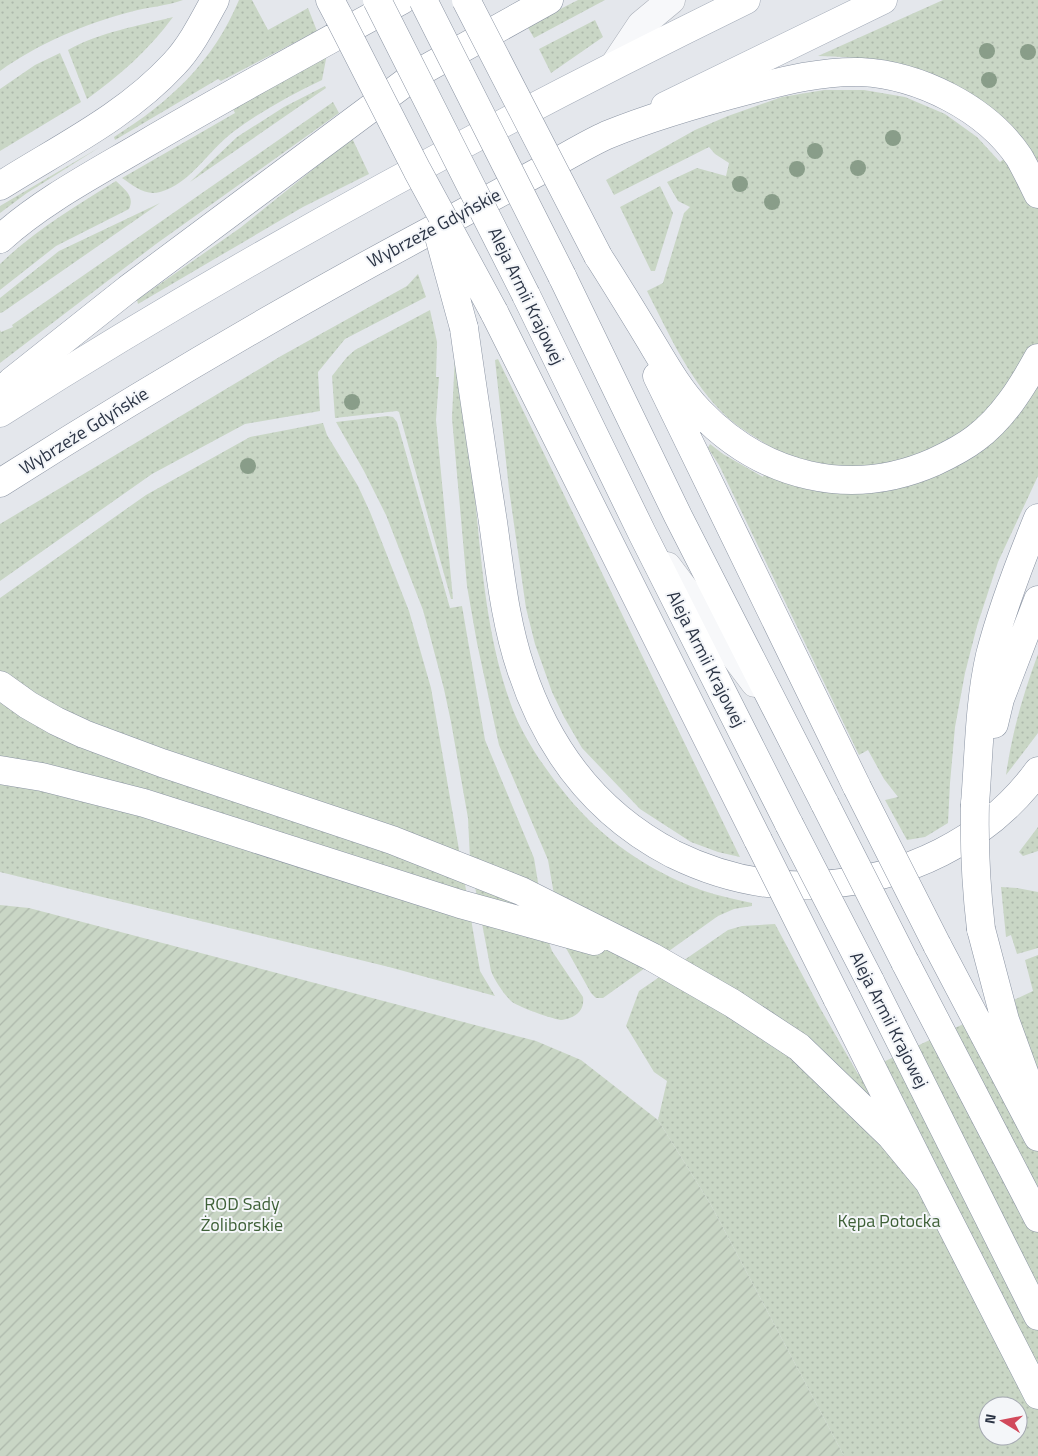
<svg xmlns="http://www.w3.org/2000/svg" width="1038" height="1456" font-family="'Titillium Web',sans-serif">
	<defs>
		<pattern id="grass-dots" width="8" height="8" patternUnits="userSpaceOnUse" patternTransform="scale(1.25)"><rect width="8" height="8" fill="#c9d6c5"/><path d="M2 2h.1M6 6h.1" fill="none" stroke="#adb8ab" stroke-width="1.8" stroke-linecap="round"/></pattern>
		<pattern id="garden-furrows" width="10" height="10" patternUnits="userSpaceOnUse" patternTransform="scale(1.25)"><rect width="10" height="10" fill="#c9d6c5"/><path d="M-1 1l2-2M0 10L10 0M9 11l2-2" fill="none" stroke="#adb8ab"/></pattern>
	</defs>
	<rect width="100%" height="100%" fill="#e4e7ec"/>
	<path fill="url(#grass-dots)" fill-rule="evenodd" d="M0,0H183C167,6 148,7 130,12C85,24 39,43 0,71Z
		M239,0H252L268,30L308,8L317,31L221,81L218,79L115,140L114,137C170,102 213,62 239,0Z
		M578,0H605L534,38L527,26Z
		M943,0H1038V476L998,562L977,626L965,673L955,727L950,783L948,823L925,837L907,840L885,800L898,797L884,779L868,750L859,755L719,465L708,448L710,444L723,454L763,477L772,448C757,438 740,429 727,417C690,382 670,336 647,291L663,283L684,213L690,207L678,201L667,182L697,168L726,176L729,163L715,154L709,147L614,195L606,180L695,130L728,116L782,97L824,90H864L905,97L945,114L977,137L1000,162L1025,143C1005,123 986,103 962,88C956,84 948,82 941,79C901,61 861,57 818,56Z
		M173,17C149,50 120,75 87,99L68,50C100,32 138,26 173,17Z
		M595,20L603,37L551,73L539,49Z
		M60,53L81,102L0,151V89L35,65Z
		M327,54L322,80C291,95 261,111 233,132C210,149 189,185 160,192C145,196 134,186 122,178L235,113L232,107Z
		M325,86L326,88L190,182L237,137L284,107Z
		M333,102L339,113L156,244L0,363V330L1,332L13,327L12,325Z
		M352,138L369,174L303,207L138,304L137,300L240,228Z
		M100,147L27,193L0,213V206Z
		M116,181C125,190 135,196 129,209L56,246L0,290V264C35,230 76,206 116,181Z
		M660,186L673,213L655,271H651L620,207Z
		M160,203L3,312L0,313V298L59,251Z
		M418,274L426,297L345,339L318,372L320,411L245,424L152,474L0,581V524L281,356L407,286Z
		M430,310L437,342L436,377H439L436,420L453,599H451L399,412L397,411L335,418L332,376L347,357L355,350Z
		M455,353C459,371 463,388 465,405C471,446 474,488 478,529C484,590 491,652 513,710C526,742 545,769 567,796C602,839 649,871 701,890C718,896 735,899 752,903V906L734,909L718,916L603,998H596L591,993L562,941L548,860L499,745L477,643L467,586L452,418Z
		M498,359L737,851L740,857L718,852L691,842L640,809L582,748L564,717L552,692L535,644L526,608L509,489L495,360Z
		M387,416L393,417L397,422L450,608L462,606L485,740L534,858L547,937L552,951L583,997C585,1011 575,1018 562,1020C554,1020 516,1006 511,1001C503,993 495,981 491,971L470,860L468,818L451,722L444,689L429,632L423,610L386,515L364,471L336,422Z
		M323,423L327,435L358,486L370,512L409,611L431,688L480,971L495,996L389,967L0,872V598L146,495L250,437Z
		M1038,654V733L1006,775C1012,733 1023,694 1038,654Z
		M1038,827V851L1023,856L1019,852Z
		M1001,887L1017,888L1038,892V948L1017,954L1011,935L1006,937Z
		M775,924L820,1008L858,1074L1033,991L1025,960L1038,955V1456H844L711,1205L658,1120L667,1081L654,1072L626,1026L639,991L728,930L742,926ZM988,1406H1018V1436H988Z"/>
	<path fill="url(#garden-furrows)" d="M0,905L29,908L536,1041L581,1060L658,1120L711,1205L844,1456H0Z"/>
	<g fill="none" stroke-linecap="round" stroke-linejoin="round">
		<defs>
			<path id="minor" d="M615,64L641,25L671,0
				M667,566L755,683"/>
			<path id="major" d="M665,106L883,0
				M0,413C240,260 491,125 746,0"/>
			<path id="highway" d="M330,0L339,17
				M0,186C60,148 125,117 174,64C191,46 203,22 215,0
				M0,239C42,201 94,174 143,145C228,95 315,48 402,0
				M598,256C616,284 633,312 650,340C665,365 679,390 699,411C762,477 850,499 934,462C949,455 963,448 976,438C1003,418 1022,387 1038,358
				M562,276L678,516L825,804
				M526,295L642,533L789,824
				M494,312L758,840
				M464,328C473,393 483,457 493,522C500,571 505,622 521,669C548,751 596,814 673,854C718,876 768,888 818,885C904,880 987,841 1038,771
				M657,376L857,787
				M0,393L12,381L128,289L418,73L549,0
				M0,483C140,394 282,310 428,232C468,210 509,188 549,166C568,156 587,144 607,135C651,117 703,102 749,90C786,80 822,71 861,72C919,75 986,108 1019,157C1026,169 1032,182 1038,194
				M0,685L28,705L56,721L84,734L162,763L392,840L521,891L652,957L732,1003L799,1047L891,1136L929,1182
				M994,724L1000,699L1038,600
				M0,770L42,777L144,803L460,904L594,941
				M975,804C979,754 979,703 990,655C1002,608 1020,562 1038,518
				M981,929L1005,1020L1033,1097
				M937,945L1038,1137
				M905,962L1038,1218
				M870,981L1038,1316
				M837,998L929,1182L1038,1395"/>
		</defs>
		<use href="#minor" stroke="#a9aeb7" stroke-width="29"/>
		<use href="#major" stroke="#a3abb8" stroke-width="29"/>
		<use href="#highway" stroke="#8b94a3" stroke-width="29"/>
		<use href="#minor" stroke="#f7f8fa" stroke-width="28"/>
		<use href="#major" stroke="#fff" stroke-width="28"/>
		<use href="#highway" stroke="#fff" stroke-width="28"/>
		<defs>
			<path id="highway-bridge" d="M377,0L526,295
				M423,0L562,276
				M466,0L598,256
				M339,17L417,170L494,312
				M438,233L464,328
				M857,787L937,945
				M825,804L905,962
				M975,804C974,846 976,887 981,929
				M789,824L870,981
				M758,840L837,998"/>
		</defs>
		<use href="#highway-bridge" stroke="#8b94a3" stroke-width="29" stroke-linecap="butt"/>
		<use href="#highway-bridge" stroke="#fff" stroke-width="28"/>
	</g>
	<g fill="#899d89">
		<circle cx="987" cy="51" r="8"/>
		<circle cx="1028" cy="52" r="8"/>
		<circle cx="989" cy="80" r="8"/>
		<circle cx="893" cy="138" r="8"/>
		<circle cx="815" cy="151" r="8"/>
		<circle cx="858" cy="168" r="8"/>
		<circle cx="797" cy="169" r="8"/>
		<circle cx="740" cy="184" r="8"/>
		<circle cx="772" cy="202" r="8"/>
		<circle cx="352" cy="402" r="8"/>
		<circle cx="248" cy="466" r="8"/>
	</g>
	<g text-anchor="middle" stroke-width="4" stroke-linejoin="round" paint-order="stroke">
		<g font-size="18" fill="#2b3445" stroke="#f4f6f9">
			<text transform="translate(434 228) rotate(-28)" y="6">Wybrzeże Gdyńskie</text>
			<text transform="translate(526 296) rotate(64)" y="6">Aleja Armii Krajowej</text>
			<text transform="translate(84 431) rotate(-32)" y="6">Wybrzeże Gdyńskie</text>
			<text transform="translate(706 659) rotate(63)" y="6">Aleja Armii Krajowej</text>
			<text transform="translate(889 1020) rotate(63)" y="6">Aleja Armii Krajowej</text>
		</g>
		<g font-size="18" fill="#3f6138" stroke="#f4f6f9">
			<text x="242" y="1210">ROD Sady<tspan x="242" dy="21">Żoliborskie</tspan></text>
			<text x="889" y="1227">Kępa Potocka</text>
		</g>
	</g>
	<g transform="translate(1003 1421) rotate(280)"><circle r="24" fill="#f4f6f9" stroke="#a4a8b1"/>
	<path d="M0-4L9 19L0 12L-9 19Z" fill="#d1495b"/>
	<text y="-8" font-size="14" font-weight="bold" text-anchor="middle" fill="#2b3445">N</text>
	</g>
</svg>
